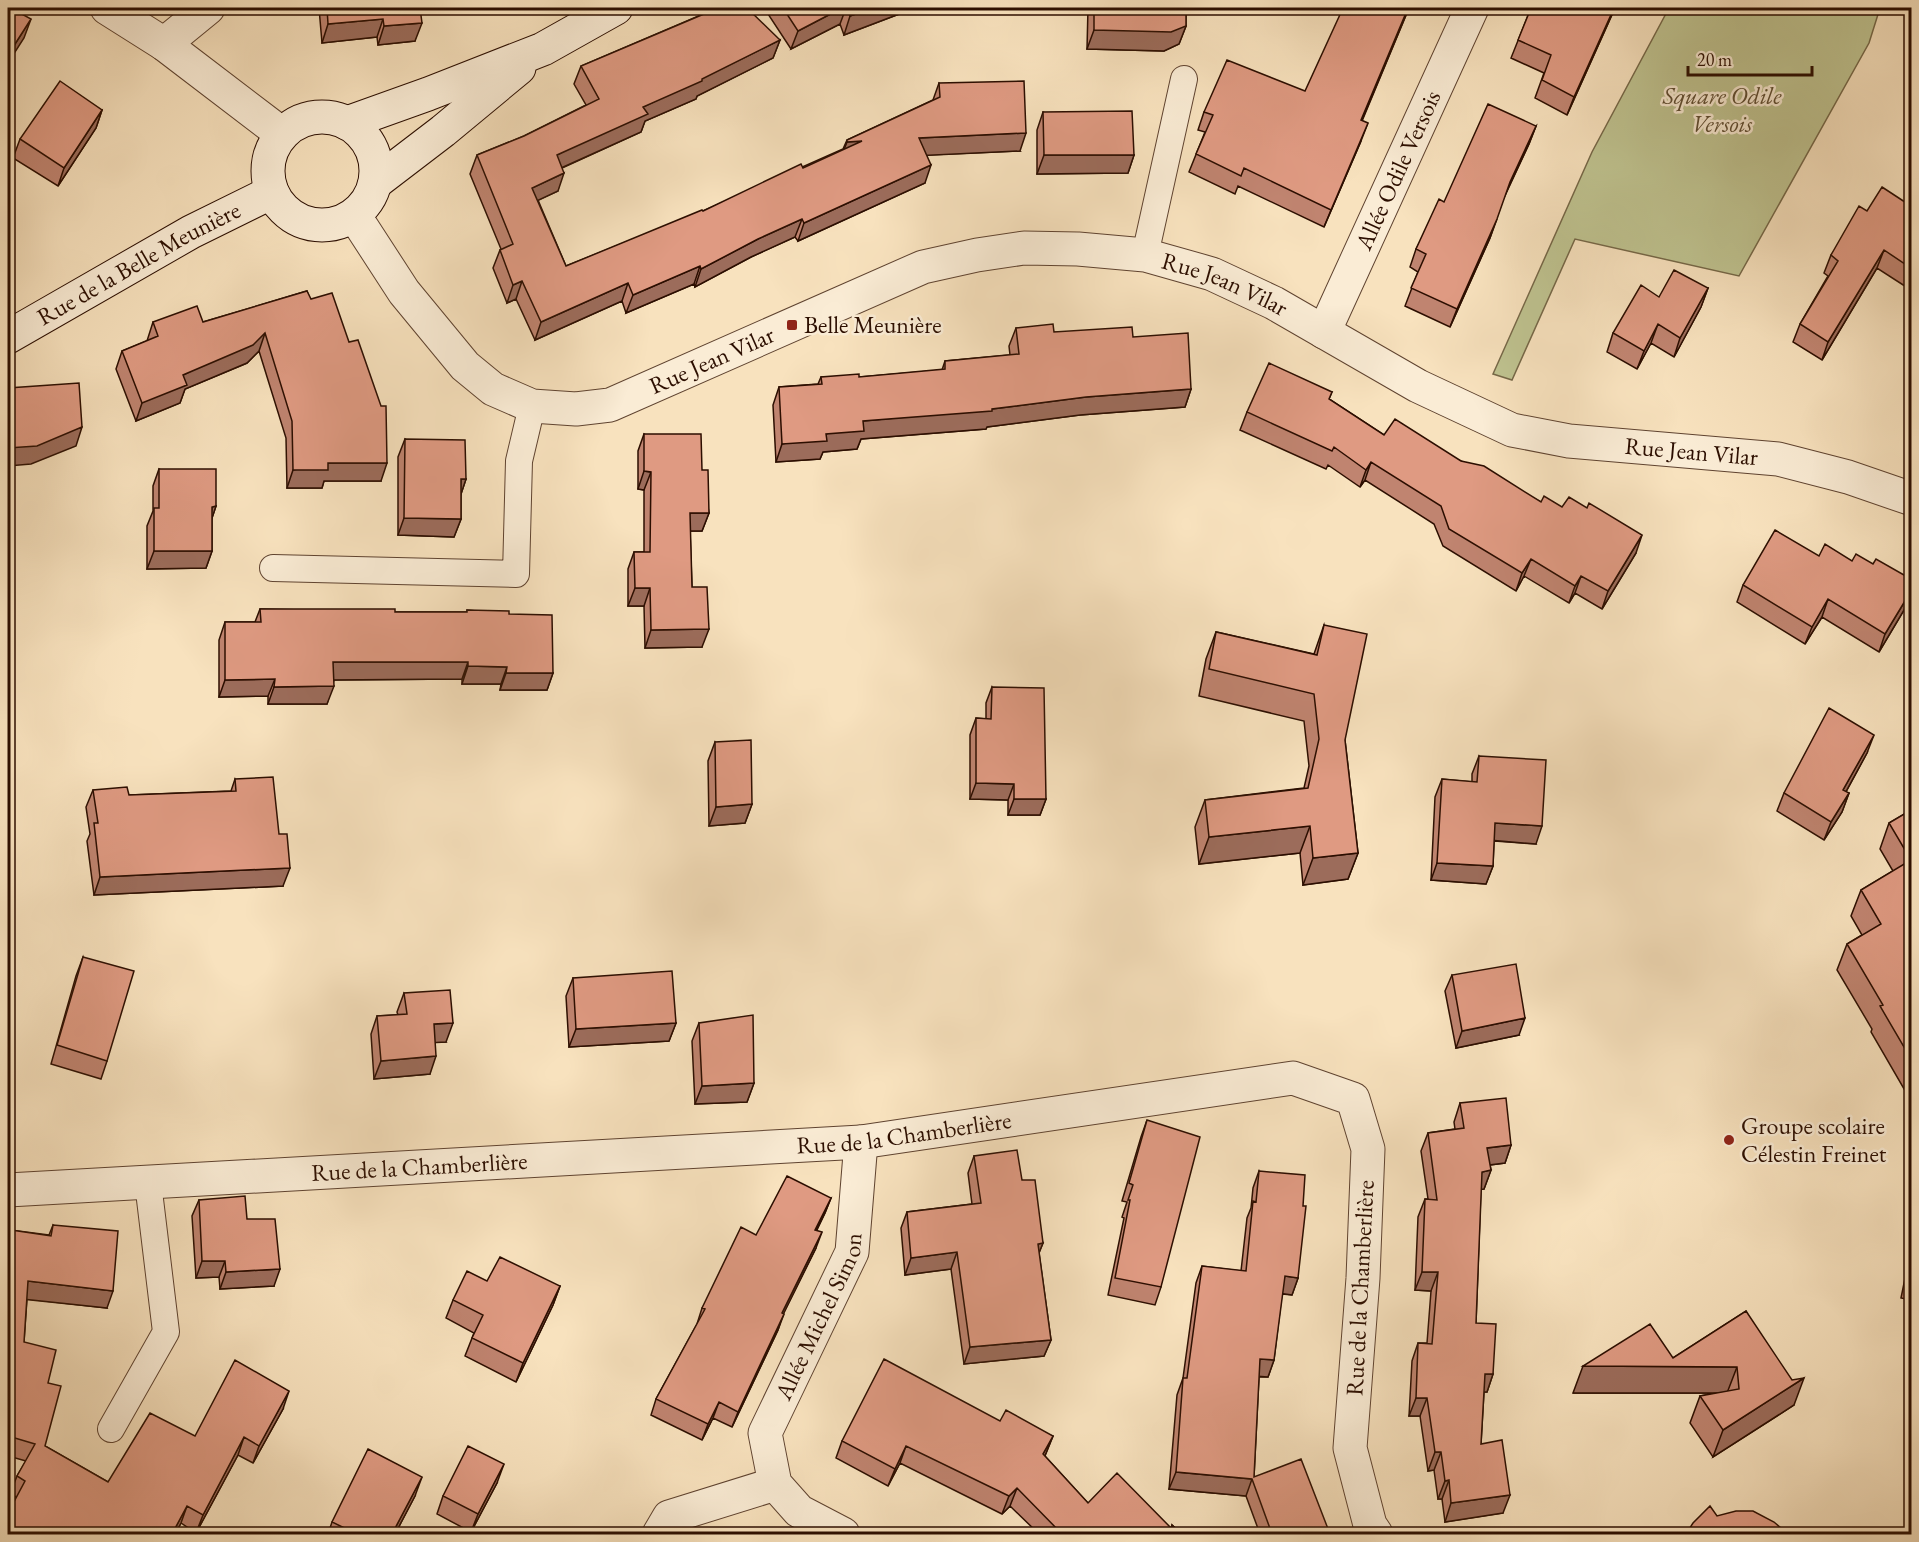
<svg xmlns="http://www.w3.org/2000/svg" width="1919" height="1542" font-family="'EB Garamond',serif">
	<rect width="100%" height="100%" fill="#f8e2be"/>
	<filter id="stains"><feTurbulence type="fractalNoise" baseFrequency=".00333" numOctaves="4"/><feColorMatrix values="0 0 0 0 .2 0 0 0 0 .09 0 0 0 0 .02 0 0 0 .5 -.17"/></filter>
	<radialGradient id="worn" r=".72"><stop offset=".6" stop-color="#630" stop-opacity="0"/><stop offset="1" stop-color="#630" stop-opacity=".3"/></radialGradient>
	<path fill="#bfc390" stroke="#766848" stroke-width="1.5" d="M1669,8H1880L1869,43L1739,276L1575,239L1512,380L1493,374L1592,152Z"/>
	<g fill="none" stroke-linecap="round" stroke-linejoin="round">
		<defs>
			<path id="lane" d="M1145,255L1184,79
				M273,568L516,574L519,461L532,406
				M111,1429L166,1332L148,1183"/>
			<g id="street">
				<path d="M107,8L164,44L282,134"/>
				<path d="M164,44L208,8"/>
				<path id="s1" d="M354,215L404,292L465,366L493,389L532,406L576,409L610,405L923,267L977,255L1024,248L1078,249L1145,255L1212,274L1274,303L1418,386L1512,430L1569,441L1778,459L1848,477L1912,499"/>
				<path id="s2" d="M1324,332L1472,8"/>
				<path id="s3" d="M8,1190L861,1142L1293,1078L1353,1099L1368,1149L1363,1278L1350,1448L1370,1525L1376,1534"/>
				<path d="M659,1534L669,1517L775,1484"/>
				<path id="s4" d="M843,1534L799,1511L775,1484L765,1433L852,1252L861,1142"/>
			</g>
			<g id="secondary">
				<circle cx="322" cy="171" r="54"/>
				<path d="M347,123L428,94L543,49L616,8"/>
				<path d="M375,183L443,131L519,68"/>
				<path id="s5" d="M8,337L191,232L272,192"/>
			</g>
		</defs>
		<use href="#lane" stroke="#5f4330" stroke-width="28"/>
		<use href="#street" stroke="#5f4330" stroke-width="35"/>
		<use href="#secondary" stroke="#2c0e00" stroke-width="35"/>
		<use href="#lane" stroke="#faecd5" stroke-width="26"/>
		<use href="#street" stroke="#faecd5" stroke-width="33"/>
		<use href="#secondary" stroke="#faecd5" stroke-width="33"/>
	</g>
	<path fill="#c08470" stroke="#2c0e00" stroke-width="1.5" d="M319,8H420L415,41L378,45L377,37L322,43Z
		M710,8L780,40L773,58L697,96L696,99L645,121L641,132L562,168L558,191L538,200L566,266L703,211L843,149L847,140L933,100L939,83L1020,151L927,155L925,183L798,241L795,237L751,257L695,287L694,284L626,313L622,301L535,340L516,299L507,303L493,268L500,250L501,249L470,174L477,155L524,136L586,105L574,84L581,66L708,12Z
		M771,8H915L844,35L840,24L791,49L768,14Z
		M1088,8H1186V26L1179,44L1164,51L1087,49Z
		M1409,8L1362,120L1361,141L1324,227L1238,186L1235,194L1189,172L1205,132L1198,130L1204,112L1305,91Z
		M1531,8H1615L1567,115L1535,98L1544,73L1511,58Z
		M102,110L96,128L58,186L13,158L20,139Z
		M1043,112L1134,155L1128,173L1037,174V130Z
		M1536,126L1529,144L1504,197L1490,238L1450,327L1405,306L1418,272L1410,267L1416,249L1444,202Z
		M1911,206V290L1877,268L1822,360L1793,342L1800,324L1828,276L1824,273L1831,255L1867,211Z
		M1708,288L1701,307L1674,357L1651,343L1637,369L1607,352L1613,333L1659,297Z
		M307,291L381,481H324L322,488H287L286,438L259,351L247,363L185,389L180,403L136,421L116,369L122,351L147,341L153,322H203Z
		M1016,328L1054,332L1133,337L1191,389L1185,407L1080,415L987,427L986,429L861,439L857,449L823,452L820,459L776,462L773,405L779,387L818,384L821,377H859L942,370L945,361L1010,355L1009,346Z
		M1332,392L1329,399L1384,435L1461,461L1541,502L1636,553L1602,609L1575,593L1569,603L1524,576L1516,591L1443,546L1434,524L1365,480L1360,487L1328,465L1326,469L1240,430L1247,412Z
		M644,434L702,470L709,513L702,531H690L692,587L702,647L645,648L644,606H628V569L634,552H644V490L638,489V451Z
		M405,439L466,479L461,494V519L454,537L398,535V457Z
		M159,469L216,506L212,518V551L206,568L147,569V526L153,511V486Z
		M1819,556L1910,600L1879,652L1822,617L1805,644L1737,602L1743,585Z
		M260,609L395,612H467V610L509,614L553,673L547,690H500L501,684H462V679L334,680L327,704H268V696L219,697V640L225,622H255Z
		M1324,625L1345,740L1358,853L1348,879L1303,885L1300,853L1199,864L1195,827L1205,800L1304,788L1309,766L1304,721L1199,696L1206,659L1216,632L1314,654Z
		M992,687L1046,799L1040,815H1008V800L970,799V735L976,718L986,719V703Z
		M715,742L752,804L745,823L709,826L708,761Z
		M1867,753L1846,792L1849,793L1842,812L1824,840L1777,811L1784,793Z
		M1479,756L1536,844L1494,841L1493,866L1486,884L1431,880L1435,797L1442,779L1472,782V774Z
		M235,779L283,886L94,895L87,841L90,834L86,807L93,790L129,795L231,791Z
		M1911,810V1101L1871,1032L1872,1029L1837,970L1847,944L1862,935L1851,916L1861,890L1893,871L1880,849L1889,823Z
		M83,957L107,1061L101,1079L51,1064L76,976Z
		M1452,975L1519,1035L1456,1048L1445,991Z
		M573,978L676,1023L669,1041L569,1047L566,996Z
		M404,993L446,1042H435L430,1074L374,1079L371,1034L377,1016L398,1015L397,1012Z
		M699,1023L754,1083L747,1102L695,1104L692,1041Z
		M1460,1103L1511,1145L1505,1163L1490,1165L1491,1170L1484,1189H1481L1476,1323L1493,1374L1487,1392H1484L1481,1444L1503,1513L1445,1522L1442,1499H1438L1434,1470L1428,1471L1420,1416H1409L1412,1361L1418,1343H1427L1431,1291L1415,1290L1418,1217L1425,1199H1428L1421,1151L1428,1133L1455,1129L1454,1122Z
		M1147,1120L1161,1287L1155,1305L1108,1295L1124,1218L1122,1217L1127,1202L1122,1201L1141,1137Z
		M974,1156L1022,1180L1043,1243L1039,1253L1051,1340L1044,1356L964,1364L951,1269L905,1275L901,1228L907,1212L972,1204L968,1173Z
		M1259,1171L1298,1278L1292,1295L1282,1294L1274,1360L1268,1377H1259L1254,1477L1330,1534H1260L1246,1496L1169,1489L1177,1395L1183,1378L1196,1283L1202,1266L1241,1271L1247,1218L1251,1208L1253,1188Z
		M831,1198L825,1213L817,1230L816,1248L783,1314L778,1330L732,1427L713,1418L702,1440L651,1415L656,1399L697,1324L702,1308L756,1235Z
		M199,1200L247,1219L274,1286L220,1289L219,1277L196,1278L192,1216Z
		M53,1225L107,1308L27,1299L24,1342L48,1383L45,1446L108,1482L195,1436L283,1409L253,1463L238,1455L196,1533L181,1523L175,1534H8L16,1497L10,1494L17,1476L26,1461L8,1456V1237L11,1230L49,1235Z
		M1911,1249V1300L1901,1298Z
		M487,1281L560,1286L553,1305L516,1382L465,1356L474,1333L446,1318L453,1300Z
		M1746,1311L1794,1405L1713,1457L1690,1423L1700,1396L1716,1393H1573L1673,1358Z
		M1000,1421L1053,1436L1045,1456L1088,1503L1171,1528L1172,1525L1182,1534H1039L1010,1506L1002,1514L900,1463L888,1486L836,1458L842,1441Z
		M497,1483L471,1532L437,1514L443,1496Z
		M415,1496L395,1534H328L332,1522Z"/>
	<path fill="#9c6c5b" stroke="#2c0e00" stroke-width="1.5" d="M842,8H846L840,24L791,49L798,31Z
		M873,8H915L844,35L850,16Z
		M1408,8H1409L1355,138L1361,120Z
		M1614,8H1615L1567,115L1574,97Z
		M31,19L24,38L8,63V55Z
		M383,19L377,37L322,43L328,24Z
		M422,23L415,41L378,45L384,26Z
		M1186,26L1179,44L1164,51L1087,49L1094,30Z
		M780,40L773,58L697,96L696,99L645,121L641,132L550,173L557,155L643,107Z
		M102,110L96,128L58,186L64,168Z
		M1368,123L1361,141L1324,227L1331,210Z
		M1536,126L1529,144L1503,200L1510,182Z
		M1026,133L1020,151L913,156L919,138Z
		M862,141L840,160L847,142Z
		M1044,155H1134L1128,173L1037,174Z
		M931,165L925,183L798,241L804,223Z
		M564,173L558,191L526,206L532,188Z
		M802,219L795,237L751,257L695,287L701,269L758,239Z
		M1497,219L1490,238L1450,327L1457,309Z
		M1884,250L1877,268L1822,360L1828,342Z
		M700,266L694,284L626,313L633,295Z
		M522,281L516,299L507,303L513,285Z
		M628,283L622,301L535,340L541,322Z
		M1708,288L1701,307L1674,357L1680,338Z
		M1658,324L1651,343L1637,369L1644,351Z
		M265,333L259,351L247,363L185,389L180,403L136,421L142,403L183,375Z
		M1191,389L1185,407L1080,415L987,427L986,429L861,439L857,449L823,452L820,459L776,462L782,444L826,434L863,421L992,409L1086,397Z
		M82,427L76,446L31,464L8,466V448Z
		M1371,462L1365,480L1360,487L1366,470Z
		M328,463H387L381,481H324L322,488H287L293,470Z
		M644,471L651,472L644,490L638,489Z
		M461,479H466L460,497Z
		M216,506L210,524L212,507Z
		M690,513H709L702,531H683Z
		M404,518L461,519L454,537L398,535Z
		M1642,535L1636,553L1602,609L1608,591Z
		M154,551H212L206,568L147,569Z
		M1531,559L1524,576L1516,591L1522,573Z
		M1581,576L1575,593L1569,603L1575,586Z
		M635,588H650L644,606H628Z
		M1911,591V596L1910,600L1879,652L1885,634Z
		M1828,599L1822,617L1805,644L1812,627Z
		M709,629L702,647L645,648L651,630Z
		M333,662H468L462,679L327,680Z
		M468,666L507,667L501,684H462Z
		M506,673H553L547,690H500Z
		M275,679L268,696L219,697L225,680Z
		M334,686L327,704H268L274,687Z
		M1874,735L1867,753L1837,808L1843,790Z
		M976,783L1014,784L1008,800L970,799Z
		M1849,793L1842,812L1824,840L1831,822Z
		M1014,799H1046L1040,815H1008Z
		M752,804L745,823L709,826L716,807Z
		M1495,823L1542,826L1536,844L1489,840Z
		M1310,826L1300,853L1199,864L1209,837Z
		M1358,853L1348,879L1303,885L1313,858Z
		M1437,863L1493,866L1486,884L1431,880Z
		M290,868L283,886L94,895L100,877Z
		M1525,1018L1519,1035L1456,1048L1462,1031Z
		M453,1023L446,1042L427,1043L434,1024Z
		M676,1023L669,1041L569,1047L576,1029Z
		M436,1056L430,1074L374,1079L381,1061Z
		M754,1083L747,1102L695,1104L702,1086Z
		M1511,1145L1505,1163L1481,1166L1487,1148Z
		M1491,1170L1484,1189L1475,1190L1482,1172Z
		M831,1198L825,1213L809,1245L815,1230Z
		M822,1232L816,1248L776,1329L782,1313Z
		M1043,1243L1036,1260L1038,1244Z
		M957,1252L951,1269L905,1275L911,1258Z
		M202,1261H225L219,1277L196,1278Z
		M280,1269L274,1286L220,1289L226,1272Z
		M1422,1272H1438L1431,1291L1415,1290Z
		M1285,1276L1298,1278L1292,1295L1278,1293Z
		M28,1281L113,1291L107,1308L22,1299Z
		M560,1286L553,1305L516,1382L523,1363Z
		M784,1314L778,1330L732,1427L738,1412Z
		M1051,1340L1044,1356L964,1364L970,1347Z
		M1260,1359L1274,1360L1268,1377L1254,1376Z
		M1583,1366L1737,1367L1727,1393H1573Z
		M1485,1374H1493L1487,1392H1478Z
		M1804,1378L1794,1405L1713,1457L1723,1430Z
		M289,1391L283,1409L253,1463L259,1446Z
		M1416,1398H1427L1420,1416H1409Z
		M719,1402L713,1418L702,1440L708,1424Z
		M1053,1436L1046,1453L1037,1472L1043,1454Z
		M244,1437L238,1455L196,1533L203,1515Z
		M906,1446L900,1463L888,1486L895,1469Z
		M1435,1452H1441L1434,1470L1428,1471Z
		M504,1464L497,1483L471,1532L478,1514Z
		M1176,1472L1252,1479L1246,1496L1169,1489Z
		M422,1477L415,1496L395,1534H392Z
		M1449,1480L1442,1499H1438L1445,1481Z
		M1017,1488L1010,1506L1002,1514L1009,1496Z
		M1510,1495L1503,1513L1445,1522L1451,1503Z
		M187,1506L181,1523L175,1534H172Z"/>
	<path fill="#df9a82" stroke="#2c0e00" stroke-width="1.5" d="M8,8H11L31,19L8,55Z
		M327,8H420L422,23L384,26L383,19L328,24Z
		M710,8H747L780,40L702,79V81L643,107L648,114L557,155L564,173L532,188L566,266L702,210L703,211L801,164L803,168L862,141L847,142V140L940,97L939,83L1024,81L1026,133L919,138L931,165L804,223L802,219L758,239L701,269L700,266L633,295L628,283L541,322L522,281L513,285L500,250L513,244L477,155L524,136L599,99L581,66L711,11Z
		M783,8H842L798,31Z
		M847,8H873L850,16Z
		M1094,8H1186V26L1171,32L1094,30Z
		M1343,8H1408L1361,120L1368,123L1331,210L1244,168L1241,176L1196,154L1213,115L1204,112L1227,60L1305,91Z
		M1531,8H1614L1574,97L1542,80L1551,55L1518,40Z
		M60,81L102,110L64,168L20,139Z
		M1488,104L1536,126L1510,182L1497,219L1457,309L1411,288L1426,254L1416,249L1439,199L1444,202Z
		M1132,111L1134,155H1044L1043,112Z
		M1882,187L1911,206V268L1884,250L1828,342L1800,324L1838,261L1831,255L1859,206L1867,211Z
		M1674,270L1708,288L1680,338L1658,324L1644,351L1613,333L1641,285L1659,297Z
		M307,291L311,299L332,293L349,342L358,340L381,406H386L387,463H328V470H293L292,421L265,333L253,345L183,375L187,385L142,403L122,351L158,336L153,322L197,306L203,322Z
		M1053,324L1054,332L1132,327L1133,337L1188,333L1191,389L1086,397L992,409V411L863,421L864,431L826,434L827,441L782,444L779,387L822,384L821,377L859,374V377L945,369V361L1019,354L1016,328Z
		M1269,363L1332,392L1329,399L1384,435L1395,419L1461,461L1484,466L1541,502L1544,496L1562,507L1569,497L1587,508L1589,503L1642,535L1608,591L1581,576L1575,586L1531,559L1522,573L1449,529L1441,506L1371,462L1366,470L1334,447L1332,451L1247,412Z
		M79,383L82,427L37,446L8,448V388Z
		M644,434H701L702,470H708L709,513H690L692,587H707L709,629L651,630L650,588H635L634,552H650L651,472L644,471Z
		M405,439L465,440L466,479H461V519L404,518Z
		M159,469H216V506L212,507V551H154V508H159Z
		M1775,530L1819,556L1825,544L1852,561L1856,554L1873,564L1876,559L1911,579V591L1885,634L1828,599L1812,627L1743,585Z
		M260,609H395V612H467V610L509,611V614L552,615L553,673H506L507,667L468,666V662H333L334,686L274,687L275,679L225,680V622H261Z
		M1324,625L1367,634L1345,740L1358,853L1313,858L1310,826L1209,837L1205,800L1308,788L1319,739L1314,694L1209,669L1216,632L1317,655Z
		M992,687L1044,688L1046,799H1014V784L976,783V718L991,719Z
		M1829,708L1874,735L1843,790L1849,793L1831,822L1784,793Z
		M751,740L752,804L716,807L715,742Z
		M1479,756L1546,760L1542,826L1495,823L1493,866L1437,863L1442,779L1477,782Z
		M273,777L279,834H287L290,868L100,877L94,823H98L93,790L127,787L129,795L236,791L235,779Z
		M1911,810V1059L1880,1006L1883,1005L1847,944L1881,924L1861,890L1911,860L1889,823Z
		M83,957L134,971L107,1061L57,1045Z
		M1516,964L1525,1018L1462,1031L1452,975Z
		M672,971L676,1023L576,1029L573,978Z
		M450,990L453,1023L434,1024L436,1056L381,1061L377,1016L407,1014L404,993Z
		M753,1015L754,1083L702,1086L699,1023Z
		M1506,1098L1511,1145L1487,1148L1491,1170L1482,1172L1476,1323L1496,1324L1493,1374H1485L1481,1444L1502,1440L1510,1495L1451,1503L1449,1480L1445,1481L1441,1452H1435L1427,1398H1416L1418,1343L1432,1344L1438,1272H1422L1425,1199L1437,1200L1428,1133L1464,1128L1460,1103Z
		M1147,1120L1200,1137L1161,1287L1115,1278L1130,1200H1128L1133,1185L1129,1183Z
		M1017,1150L1022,1180H1035L1043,1243L1038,1244L1051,1340L970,1347L957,1252L911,1258L907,1212L981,1203L974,1156Z
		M1259,1171L1305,1175L1303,1206H1306L1298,1278L1285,1276L1274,1360L1260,1359L1254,1477L1301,1459L1330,1534H1272L1252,1479L1176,1472L1183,1378H1187L1202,1266L1246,1271L1253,1201L1256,1202Z
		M787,1176L831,1198L815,1230L822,1232L782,1313L784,1314L738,1412L719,1402L708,1424L656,1399L705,1309L702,1308L741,1227L756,1235Z
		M245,1196L247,1219H275L280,1269L226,1272L225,1261H202L199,1200Z
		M53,1225L118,1231L113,1291L28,1281L24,1342L56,1350L48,1383L61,1386L45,1446L108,1482L150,1413L195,1436L235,1360L289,1391L259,1446L244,1437L203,1515L187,1506L172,1534H149L140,1530L138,1534H8V1513L25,1481L17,1476L35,1444L8,1436V1237H10L11,1230L51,1236Z
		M500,1257L560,1286L523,1363L472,1338L483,1315L453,1300L467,1271L487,1281Z
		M1746,1311L1792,1380L1804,1378L1723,1430L1700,1396L1739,1389L1737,1367L1583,1366L1650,1324L1673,1358Z
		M884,1359L1000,1421L1006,1410L1053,1436L1043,1454L1088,1503L1117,1473L1172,1529V1525L1182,1534H1062L1017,1488L1009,1496L906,1446L895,1469L842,1441Z
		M468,1446L504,1464L478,1514L443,1496Z
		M368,1449L422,1477L392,1534H357L332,1522Z
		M1710,1506L1717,1516L1736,1511H1753L1774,1522L1788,1534H1686L1693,1523Z"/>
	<g fill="#8f2418" stroke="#faecd5" stroke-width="2">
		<rect x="786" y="319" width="12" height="12" rx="3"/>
		<circle cx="1729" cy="1140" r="6"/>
	</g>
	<g text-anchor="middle" stroke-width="5" stroke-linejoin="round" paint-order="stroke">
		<g font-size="24" font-style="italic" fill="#5f4d32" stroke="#faecd5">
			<text x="1722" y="104">Square Odile<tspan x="1722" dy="28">Versois</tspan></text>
		</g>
		<g font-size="24" fill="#2c0e00" stroke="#faecd5">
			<text dy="8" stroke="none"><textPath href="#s2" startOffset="178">Allée Odile Versois</textPath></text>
			<text dy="8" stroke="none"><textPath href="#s5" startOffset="150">Rue de la Belle Meunière</textPath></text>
			<text dy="8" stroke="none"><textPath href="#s1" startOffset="996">Rue Jean Vilar</textPath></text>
			<text dy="8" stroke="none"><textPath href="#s1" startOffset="456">Rue Jean Vilar</textPath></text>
			<text dy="8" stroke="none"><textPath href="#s1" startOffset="1500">Rue Jean Vilar</textPath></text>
			<text dy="8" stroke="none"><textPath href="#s3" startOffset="898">Rue de la Chamberlière</textPath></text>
			<text dy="8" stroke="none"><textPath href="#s3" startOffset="412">Rue de la Chamberlière</textPath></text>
			<text transform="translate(1360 1288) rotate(-87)" y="8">Rue de la Chamberlière</text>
			<text dy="8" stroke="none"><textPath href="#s4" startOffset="267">Allée Michel Simon</textPath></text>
		</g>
		<g font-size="24" fill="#2c0e00" stroke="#faecd5" text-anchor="start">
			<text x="804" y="333">Belle Meunière</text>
			<text x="1741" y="1134">Groupe scolaire<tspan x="1741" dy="28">Célestin Freinet</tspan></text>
		</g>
	</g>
	<rect width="1919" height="1542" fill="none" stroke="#f8e2be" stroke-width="30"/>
	<rect x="9" y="9" width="1901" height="1524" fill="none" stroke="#2c0e00" stroke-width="3"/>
	<rect x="15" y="15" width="1889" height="1512" fill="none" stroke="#2c0e00" stroke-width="1.5"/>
	<path d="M1688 66v9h124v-9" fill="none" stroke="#2c0e00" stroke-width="3"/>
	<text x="1697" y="66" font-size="18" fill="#2c0e00" stroke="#faecd5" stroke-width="4.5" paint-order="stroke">20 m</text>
	<rect width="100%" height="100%" filter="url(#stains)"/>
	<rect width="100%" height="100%" fill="url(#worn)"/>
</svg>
